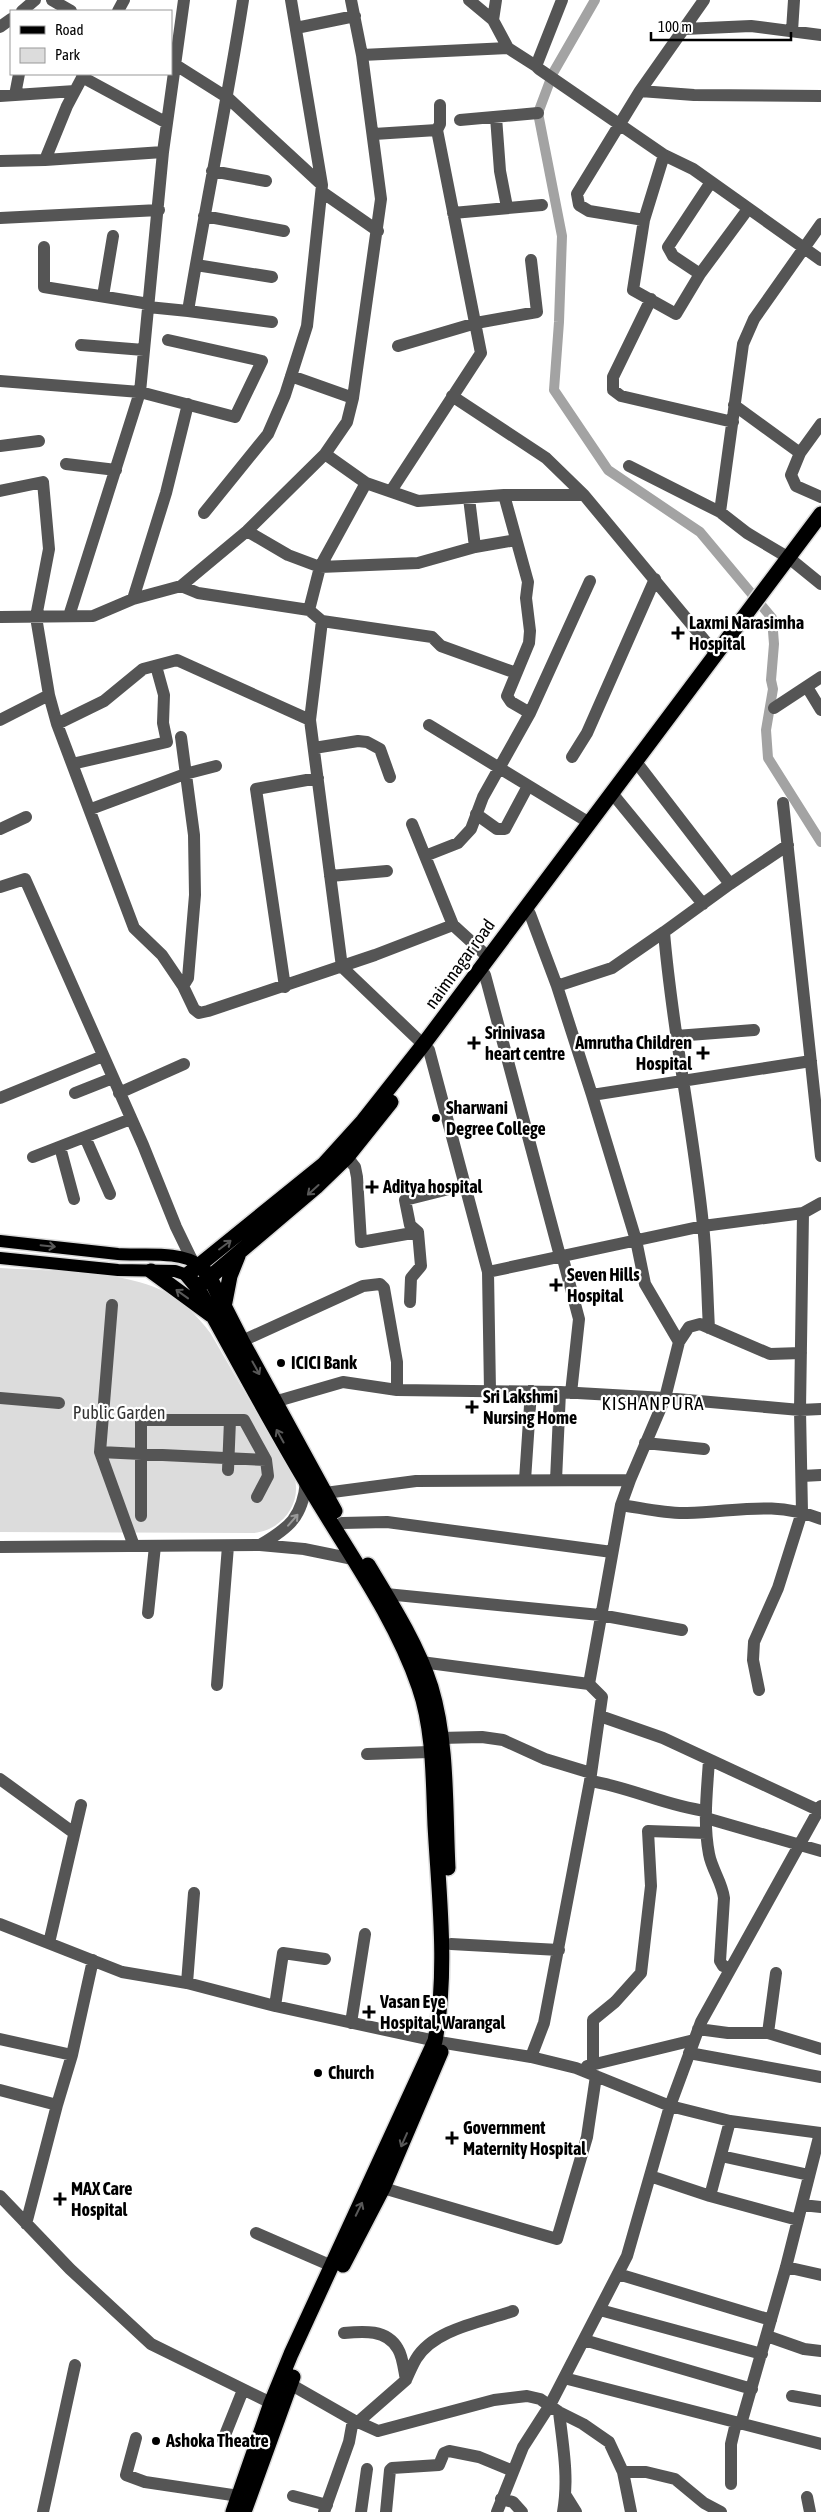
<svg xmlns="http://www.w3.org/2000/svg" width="821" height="2512" font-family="'Asap Condensed',sans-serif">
	<rect width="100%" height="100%" fill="#fff"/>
	<path fill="#dcdcdc" d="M0,1268C47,1271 116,1270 159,1289C180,1298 198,1316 211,1334L295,1479C301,1505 281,1531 253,1533L0,1532Z"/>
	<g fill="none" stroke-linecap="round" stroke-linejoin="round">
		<path stroke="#a3a3a3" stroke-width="10" d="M595,0L553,73L538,113L562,236L559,322L554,390L608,470L700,532L772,618L774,644L771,680L773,689L766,730L768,758L821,842"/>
		<defs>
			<path id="major" d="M0,1241C39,1245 79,1250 118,1254C145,1256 177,1250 200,1265
				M0,1258L118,1270L175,1271L187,1275"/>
			<path id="highway" d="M200,1265L210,1278L242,1341L335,1511
				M151,1271L211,1315
				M203,1283L316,1187L347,1157L391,1102
				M224,1307L230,1276L238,1256
				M368,1565C391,1603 417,1644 431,1687C448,1743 445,1809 448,1868
				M343,2265L383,2188L441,2052
				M233,2512L271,2403L291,2354L435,2041C448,1970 439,1897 435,1825C433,1780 434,1730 419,1687C395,1617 349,1554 311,1490C271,1424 235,1355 197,1287L187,1275L324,1164L363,1121L423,1045L821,514
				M244,2512L293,2377"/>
		</defs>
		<use href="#major" stroke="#dbdbdb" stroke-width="15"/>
		<use href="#highway" stroke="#dbdbdb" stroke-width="18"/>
		<path stroke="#555" stroke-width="12" d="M52,0L71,11
			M243,0C227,104 205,207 188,311L272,322
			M469,0L493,20L508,48L536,66
			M562,0L536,66L539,69L664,155L693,169L821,260
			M22,11L35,0
			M118,11L124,0
			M493,20L496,0
			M0,27L11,19
			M296,28L355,16
			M684,29L751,26L821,35
			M792,31L794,0
			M362,55L508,48
			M171,62L228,98L322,185
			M82,77L167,123
			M640,91L694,95L821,96
			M15,95L19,74
			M0,96L75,91
			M496,117L500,171L507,207
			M460,120L538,113
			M374,134L437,130
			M664,155L644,220L633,290L676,314L700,274L748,209
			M45,160L67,106L84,74
			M0,161L45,160L163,152
			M212,171L266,181
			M322,192L378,231
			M453,213L542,205
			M204,216L284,231
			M0,218L159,210
			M644,220L589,211L579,205L577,194L640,91L704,0
			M44,247V287L149,304
			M196,265L272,277
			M700,274L673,256L668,247L711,182
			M103,296L113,236
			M651,299L613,377V390L621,396L733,422
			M148,307L188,311
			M81,345L144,350
			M398,346L476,323L537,312L531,260
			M291,376L353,398
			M0,381L140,392L235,417L262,361L168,340
			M452,396L546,458L584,495L716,654
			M734,405L800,453
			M821,424L800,453L791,475L796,486L821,497
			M0,446L39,441
			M325,454L366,483L418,501L504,495H584
			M66,464L116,470
			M629,466L720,512L747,533L789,558L821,584
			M366,483L320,567L309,610L322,621L432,637L441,646L516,673
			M0,491L43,482L49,549L36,617L49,695L57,724L134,928L162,955L183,986L194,1009L199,1013L208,1011L375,955L453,925
			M391,491L481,353L437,130L440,124V105
			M504,495L528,582L526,598L530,631L529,643L507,696L511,702L530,713
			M720,512L743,344L754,319L821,224
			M204,513L268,434L285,395L307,326L322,185L291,0
			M247,531L288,555L320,567L418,563L475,547L469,498
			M475,547L516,540
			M181,586L198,593L309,610
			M133,599L181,586L247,531L325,454L347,422L353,398L381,199L362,55L351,0
			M69,616L140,392L163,152L184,0
			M0,617L93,616L133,599L166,493L188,404
			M322,621L310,720L342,967L429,1050L488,1272
			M807,687L821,710
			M774,708L821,677
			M0,720L49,695
			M57,724L104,701L143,669L177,660L310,720
			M429,725L588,822
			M181,737L194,835L195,895L188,978L183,986
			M314,748L358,741L367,742L380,749L390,777
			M572,757L587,733L655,579
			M72,764L167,742L163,723L164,695L156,666
			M640,767L730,884L788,845
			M616,798L703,904
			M783,803L821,1156
			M91,809L185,774L216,766
			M476,814L497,829H505L528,786
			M412,824L453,925L488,957
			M0,829L26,817
			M425,856L458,843L471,829L483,797L530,713L590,581
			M330,876L387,871
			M0,887L25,879L143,1145L176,1227L192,1260
			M530,914L557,986L592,1095L636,1240L645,1284L679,1342L665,1398L630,1480L621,1505L589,1684L602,1697L590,1781L544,2023L531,2057
			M485,975L560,1256
			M557,986L612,968L664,932
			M285,987L256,789L318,778
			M676,1036L754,1030
			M75,1093L113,1078
			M119,1093L184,1064
			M592,1095L811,1061
			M0,1098L103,1056
			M85,1137L110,1194
			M60,1147L74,1199
			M33,1157L131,1119
			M347,1157L355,1167L357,1177L361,1242L418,1232
			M562,1255L579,1319L571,1393
			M410,1302L411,1278L421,1266L418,1232L410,1225L405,1200L465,1185
			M112,1305L100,1452L134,1546
			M709,1328C707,1294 707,1259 703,1225C693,1127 672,1030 664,932L730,884
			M242,1341L363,1286L380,1284L384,1288L397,1362V1390
			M679,1342L689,1327L700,1324L770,1354L801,1353
			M490,1391L488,1272L703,1226L803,1213
			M0,1398L59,1403
			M274,1402L343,1382L397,1390L560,1392L665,1398L800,1410L821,1409
			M645,1443L704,1449
			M100,1452L266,1460
			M228,1470L230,1420
			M802,1476L821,1475
			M525,1480L531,1391
			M556,1480L560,1392
			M325,1493L416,1481L630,1480
			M621,1505C642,1508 666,1514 687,1513C736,1512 772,1500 821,1519
			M141,1516V1420H244L266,1460L268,1476L257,1497
			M342,1523L387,1522L612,1552
			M260,1545C289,1528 303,1517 306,1481
			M0,1547L260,1545L304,1549L353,1559
			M386,1594L600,1615L682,1630
			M148,1613L155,1546
			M421,1662L589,1684
			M217,1685L228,1546
			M759,1690L753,1660L754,1642L778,1588L802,1512L800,1410L803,1213L821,1203
			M600,1716L663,1738L818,1810
			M440,1738L482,1737L503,1740L545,1759L591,1773
			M367,1754L430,1752
			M709,1760C707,1792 703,1823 709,1854C712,1870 722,1882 724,1898L720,1961L723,1966L730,1968
			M0,1779L74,1833
			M590,1781C630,1787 666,1806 706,1811
			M706,1818L821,1851
			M0,1924L122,1972L187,1983L275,2006L445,2043L531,2057L576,2068L670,2106L730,2121L821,2133
			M49,1943L81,1805
			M451,1944L559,1950
			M187,1983L194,1893
			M275,2006L283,1953L325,1959
			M351,2023L365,1934
			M698,2029L728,2033H768L821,2049
			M768,2033L776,1973
			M0,2039L72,2055
			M689,2053L821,2077
			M593,2064V2020L615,2002L641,1973L651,1886L648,1831L706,1833
			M587,2066L694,2040
			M0,2090L57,2105L26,2224
			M57,2105L72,2055L93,1960
			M721,2156L809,2175
			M650,2176L710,2196L798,2220
			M383,2188L557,2239L587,2137L596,2076
			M0,2196L70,2269L151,2344L271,2403
			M710,2196L730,2121
			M802,2205L821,2207
			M256,2233L332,2266
			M786,2267L821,2275
			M618,2274L771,2320
			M600,2310L762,2354
			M344,2333C363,2331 387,2329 398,2349C403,2357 404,2371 406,2380L358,2422L378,2431L494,2400L527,2396L540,2399L559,2412L583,2424L609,2442L623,2472L631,2512
			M767,2336L804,2349L821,2351
			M584,2340L752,2389
			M564,2378L821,2444
			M406,2380C409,2373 412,2366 416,2359C434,2329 482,2322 513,2311
			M290,2384L353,2420
			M792,2396L821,2401
			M559,2412C563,2446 569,2479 563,2512
			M741,2424L786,2267L820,2133
			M136,2438L126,2475L145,2482L239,2496
			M223,2440L243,2390
			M623,2472H646L675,2479L704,2503L721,2512
			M731,2484V2444L736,2423
			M293,2496L327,2505
			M566,2496L576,2512
			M807,2497L810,2512
			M501,2499L513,2502L522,2512
			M43,2512L75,2365
			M324,2512L349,2442L353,2420L358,2422
			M361,2512L367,2469
			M386,2512L390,2470L392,2468L439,2465L444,2453L449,2451L479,2457L513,2471
			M497,2512L523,2447L550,2405L627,2256L670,2106L701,2022L821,1806"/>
		<use href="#major" stroke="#000" stroke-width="12"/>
		<use href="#highway" stroke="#000" stroke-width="15"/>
	</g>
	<defs><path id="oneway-shaft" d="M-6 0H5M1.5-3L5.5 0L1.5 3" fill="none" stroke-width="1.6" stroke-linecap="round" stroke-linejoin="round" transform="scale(1.25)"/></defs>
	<g stroke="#595959">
		<use href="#oneway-shaft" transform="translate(313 1190) rotate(138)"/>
		<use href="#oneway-shaft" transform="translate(225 1245) rotate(-37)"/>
		<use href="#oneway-shaft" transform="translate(48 1246) rotate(6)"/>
		<use href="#oneway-shaft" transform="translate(182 1294) rotate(-144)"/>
		<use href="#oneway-shaft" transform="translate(256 1368) rotate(61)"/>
		<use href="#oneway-shaft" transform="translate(280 1436) rotate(-119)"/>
		<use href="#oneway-shaft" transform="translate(404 2140) rotate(114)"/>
		<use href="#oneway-shaft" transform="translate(359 2209) rotate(-64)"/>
	</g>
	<use stroke="#999" href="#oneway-shaft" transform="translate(293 1520) rotate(-49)"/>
	<g fill="#000" stroke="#fff" stroke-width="2">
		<path d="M675.5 625.5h5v5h5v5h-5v5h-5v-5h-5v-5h5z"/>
		<path d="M471.5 1035.5h5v5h5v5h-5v5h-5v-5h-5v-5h5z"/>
		<path d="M700.5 1045.5h5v5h5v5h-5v5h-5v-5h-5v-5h5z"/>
		<circle cx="436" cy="1118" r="5"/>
		<path d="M369.5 1179.5h5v5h5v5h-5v5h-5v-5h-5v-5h5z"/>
		<path d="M553.5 1277.5h5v5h5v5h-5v5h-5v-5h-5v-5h5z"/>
		<circle cx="281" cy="1363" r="5"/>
		<path d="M469.5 1399.5h5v5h5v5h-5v5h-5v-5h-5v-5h5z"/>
		<path d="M366.5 2004.5h5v5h5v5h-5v5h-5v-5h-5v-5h5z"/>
		<circle cx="318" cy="2073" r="5"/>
		<path d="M449.5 2130.5h5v5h5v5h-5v5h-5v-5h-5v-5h5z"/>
		<path d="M57.5 2191.5h5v5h5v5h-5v5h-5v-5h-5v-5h5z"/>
		<circle cx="156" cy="2441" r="5"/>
	</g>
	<g text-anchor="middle" stroke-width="4.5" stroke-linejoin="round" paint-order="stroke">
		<g font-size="18" font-weight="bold" fill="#000" stroke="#fff" text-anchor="start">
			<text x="689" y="629">Laxmi Narasimha<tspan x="689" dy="21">Hospital</tspan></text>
			<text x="485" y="1039">Srinivasa<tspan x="485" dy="21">heart centre</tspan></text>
			<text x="692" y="1049" text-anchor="end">Amrutha Children<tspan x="692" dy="21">Hospital</tspan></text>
			<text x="446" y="1114">Sharwani<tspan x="446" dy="21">Degree College</tspan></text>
			<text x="383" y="1193">Aditya hospital</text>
			<text x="567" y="1281">Seven Hills<tspan x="567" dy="21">Hospital</tspan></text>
			<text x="291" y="1369">ICICI Bank</text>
			<text x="483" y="1403">Sri Lakshmi<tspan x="483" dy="21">Nursing Home</tspan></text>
			<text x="380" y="2008">Vasan Eye<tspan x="380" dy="21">Hospital, Warangal</tspan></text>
			<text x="328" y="2079">Church</text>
			<text x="463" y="2134">Government<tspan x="463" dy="21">Maternity Hospital</tspan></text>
			<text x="71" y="2195">MAX Care<tspan x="71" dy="21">Hospital</tspan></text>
			<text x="166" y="2447">Ashoka Theatre</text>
		</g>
		<g font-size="18" fill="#000" stroke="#fff">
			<text transform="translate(460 964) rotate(-54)" y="6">naimnagar road</text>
		</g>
		<g font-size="18" fill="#333" stroke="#fff">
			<text x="119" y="1419">Public Garden</text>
		</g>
		<g font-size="19" letter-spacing="1" fill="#000" stroke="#fff">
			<text x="653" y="1410">KISHANPURA</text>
		</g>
	</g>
	<rect x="10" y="10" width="162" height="65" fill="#ffffff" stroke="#999999"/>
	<rect x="20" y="26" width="25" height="8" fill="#000000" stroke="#999999"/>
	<text x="55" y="35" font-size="15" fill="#000000">Road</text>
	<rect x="20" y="48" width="25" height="15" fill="#dcdcdc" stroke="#999999"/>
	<text x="55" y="60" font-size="15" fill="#000000">Park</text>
	<path d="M651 32v8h140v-8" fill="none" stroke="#000000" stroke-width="2.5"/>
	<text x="658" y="32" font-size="15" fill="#000000" stroke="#ffffff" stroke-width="4" paint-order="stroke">100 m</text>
</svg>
